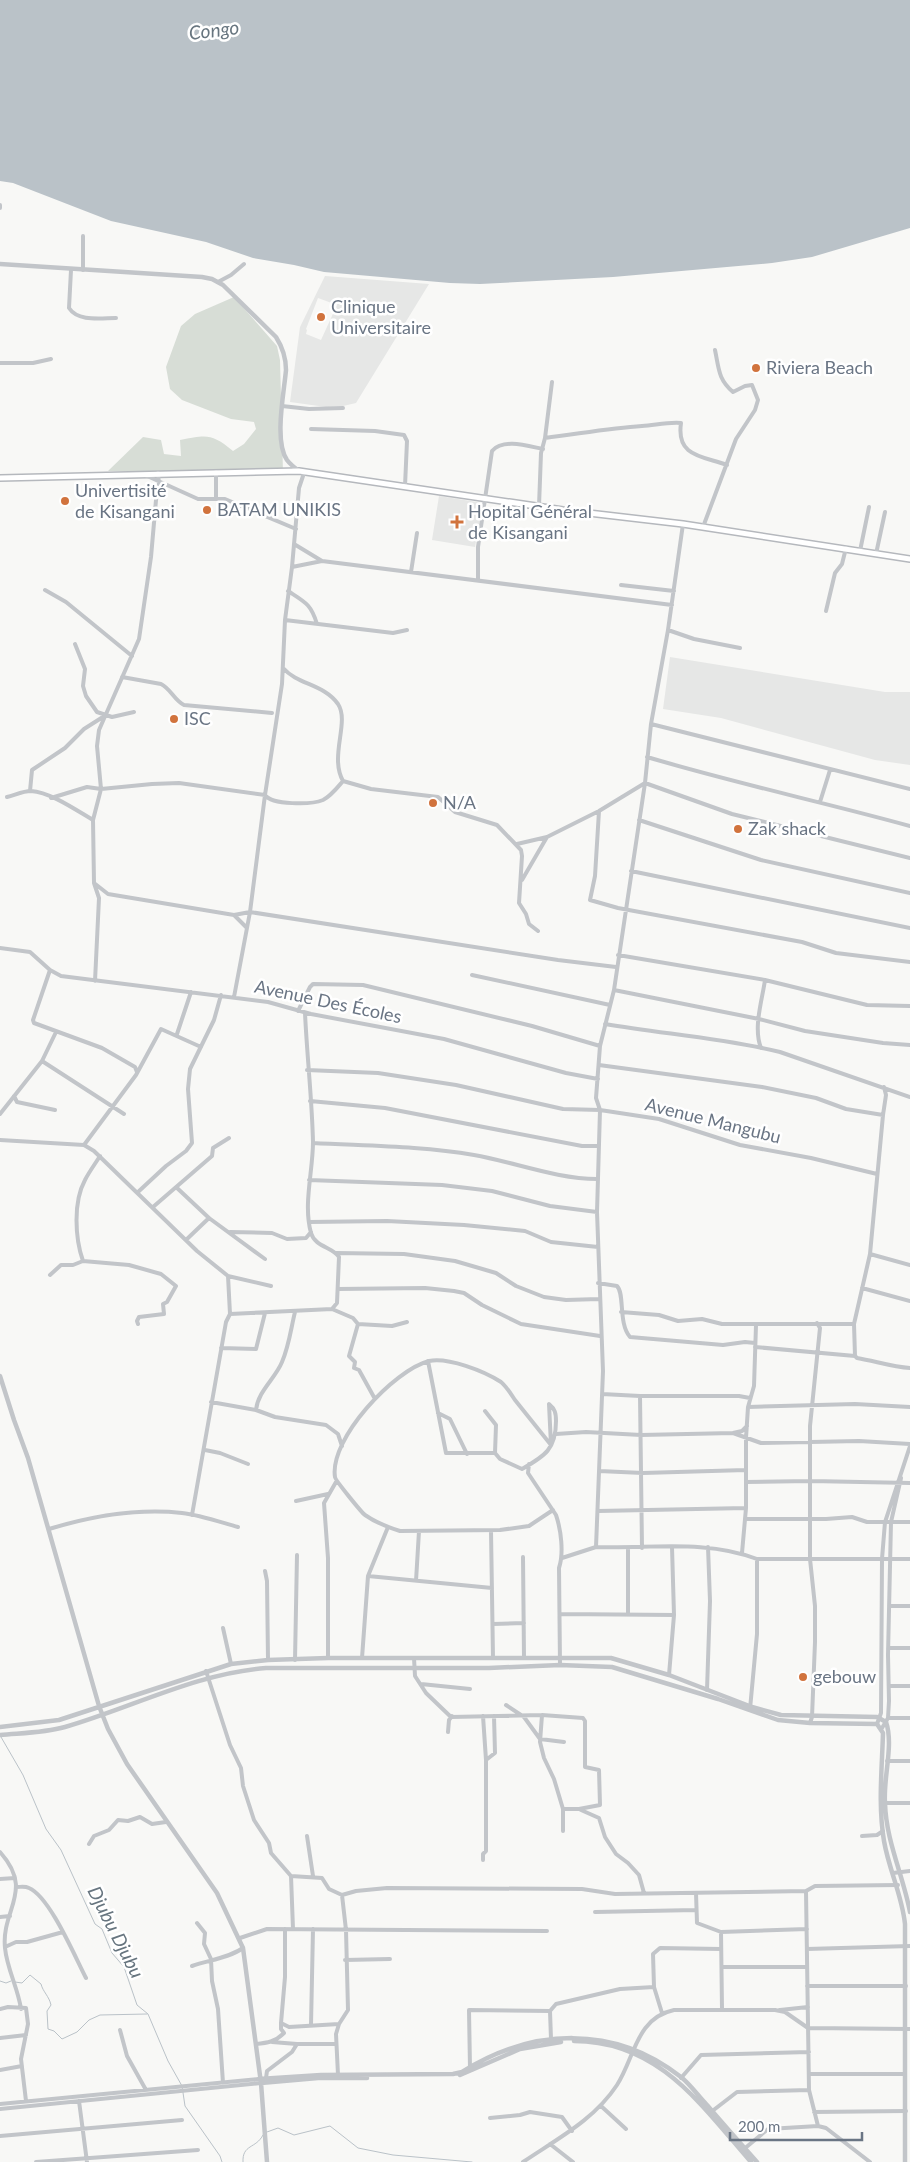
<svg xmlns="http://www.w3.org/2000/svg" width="910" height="2162" font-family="Lato,sans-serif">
	<rect width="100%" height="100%" fill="#f8f8f6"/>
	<path fill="#e6e7e6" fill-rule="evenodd" d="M325,276L429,284L356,403L343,406L326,407L290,402L300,327ZM318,298L337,305L321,340L306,334L307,330L306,329Z
		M439,496L483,503L475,547L432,540Z
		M670,657L885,692H910V765L875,760L721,718L663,709Z"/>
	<path fill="#d7ddd6" d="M234,297L277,346L280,360L283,473L108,471L143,437L161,440L164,454L181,456L180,440C207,435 211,433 233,451L244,444L256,429L254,422L231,419L182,400L170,389L166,367L181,326L195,314Z"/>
	<path fill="#bac2c8" d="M0,0H910V228L812,257L772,263L613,277L480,284L450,283L324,272L294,265L253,258L206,242L111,221L13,183L0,181Z"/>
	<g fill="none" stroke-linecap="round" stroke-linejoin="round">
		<path stroke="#bac2c8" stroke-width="1" d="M1,1737L23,1775L46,1829L61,1850L95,1924L102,1929L112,1953L124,1967L137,2005L148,2014L168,2061L182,2086L185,2106L220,2156L222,2162
			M0,1981L6,1983L11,1981
			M15,1982L22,1983L30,1975L41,1984C43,1992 49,1996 51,2005L47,2011L48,2029L54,2031L62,2039L77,2032L89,2020L100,2015L147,2014
			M267,2132L278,2128L294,2135L330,2126L358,2148L393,2155L472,2162
			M243,2162C242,2144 256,2149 263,2135"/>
		<defs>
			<path id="secondary" d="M0,478L299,471L563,510L683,524L910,559"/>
		</defs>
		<use href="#secondary" stroke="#b5b8bd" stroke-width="8"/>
		<path stroke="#c2c5c9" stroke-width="4" d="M0,208V205
			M83,236V270
			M71,270L69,308C78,322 101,318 116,318
			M218,282L231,275L244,264
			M0,363H33L51,359
			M282,406L309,409L343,408
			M311,429L375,431L404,435L407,441L405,486
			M545,438C578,434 610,428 642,426C656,425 667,422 681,423C676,457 703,456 727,465
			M145,475L198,499H225L296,529
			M216,498V472
			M539,506L541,453L545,438L552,382
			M703,527L736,439L755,410L758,400L752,385L745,386L733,392C718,379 719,369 715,350
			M294,544L322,561
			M860,551L869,507
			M876,554L885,512
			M292,567L322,561L672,605
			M411,572L417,533
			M478,581V547L492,451C503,438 528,446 543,449
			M621,585L674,591
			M45,590L66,602L132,656
			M288,591C305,602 311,604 317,624
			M826,611L835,573L842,564L846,548
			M285,620L393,633L407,630
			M668,630L694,639L740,648
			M75,644L85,669L83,686L86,696L97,712L112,717L134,712
			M283,668C298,685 324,684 338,704C350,722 329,756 343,781L371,789L438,797L455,812L497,825L521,850L522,856L519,903L526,914L529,924L538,931
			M122,677L161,684C171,689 174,700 184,705L272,713
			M651,724L910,789
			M647,757C734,783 823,802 910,826
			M30,791L32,770L65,748L84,729L106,715
			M7,797C15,795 23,791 31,791C50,792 76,810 93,820
			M51,798L87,787L101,789L152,784L179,783L265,795C272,805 311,805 323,800C331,796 337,788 343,781
			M820,802L830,770
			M599,811L595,876L590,900L618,908L802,942L836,953L910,962
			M639,820L761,860L910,893
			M517,844L547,837L599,811L645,783L732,814L910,858
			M631,871L910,928
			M522,880L547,837
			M94,883L108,894L234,915L250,912L558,960L616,967
			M234,915L246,927
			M0,948L30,952L50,970L61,976L268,1002L311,1014L444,1039L566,1073L598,1079
			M618,955L765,980L867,1005L910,1006
			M50,970L33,1020L34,1023L102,1048L135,1067L137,1072
			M472,975L610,1005
			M95,981L99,898L94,883L93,820L101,789L97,746L99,730L139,639L151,557L156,500L159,484L158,473
			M614,990L759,1019L805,1031L883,1043L910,1045
			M234,997L250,912L265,795L282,684L285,620L292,567L299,488L304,473
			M298,1011L310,987L313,984L363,985L532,1026L600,1046
			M305,1013C307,1056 312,1099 313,1142C313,1171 303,1205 311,1233C315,1247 333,1247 339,1257L337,1303L332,1309
			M605,1024C663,1034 723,1038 780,1052L910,1097
			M177,1034L191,992
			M761,1048C753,1028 762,1001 765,980
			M42,1061L124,1114
			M599,1065L762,1087L816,1098L846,1109L883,1115
			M307,1070L378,1073L456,1085L563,1109L600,1110L659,1119L740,1145L811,1158L877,1174
			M884,1087L886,1095L883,1115L870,1254L854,1324L855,1356L857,1358C875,1361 892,1367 910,1368
			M14,1096L17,1102L55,1110
			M310,1101L385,1108L582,1146H599
			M0,1114L42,1061L56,1032
			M0,1140L84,1145L94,1151L197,1251L228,1276L230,1314L226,1322L192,1515
			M313,1143C367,1146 421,1146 474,1155C514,1162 557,1179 597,1179
			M84,1145L136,1075L161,1029L201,1047
			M309,1180L442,1185L492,1191L550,1206L597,1212
			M176,1187L209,1218L265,1259
			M138,1192L166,1166L186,1151L192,1143L188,1089L190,1069L214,1020L221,995
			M153,1207L212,1156L213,1148L229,1138
			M309,1222L387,1221L464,1225L525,1231L551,1242L598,1247
			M230,1232L272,1233L287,1239L306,1238L311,1232
			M187,1239L209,1218
			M336,1253L404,1254L455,1261L496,1273L516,1286L544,1297L566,1300L599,1299
			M870,1254L910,1265
			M83,1261L129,1265L161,1274L176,1286L167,1302L163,1304L164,1314L139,1317L137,1321L138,1324
			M50,1275L61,1265H73L83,1261C75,1238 73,1202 85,1180C89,1172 95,1164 100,1156
			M228,1276L271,1286
			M598,1283L617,1286C625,1294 618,1323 630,1337L723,1345L745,1342L755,1343
			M862,1288L910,1301
			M338,1289L425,1288L454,1291L464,1293L482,1305L521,1324L600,1336
			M621,1312L659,1315L678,1321L702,1319L722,1324H854
			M230,1314L332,1309L353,1318L358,1324L392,1326L407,1322
			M358,1324L349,1356L355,1362L354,1368L359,1370L375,1399
			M755,1347L855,1356
			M221,1348L256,1349L265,1313
			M428,1361L446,1453H495L496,1425L485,1411
			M602,1394L640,1396H739L750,1398
			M640,1396L642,1548
			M211,1402L256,1410L275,1417L326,1425L338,1434L342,1446
			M748,1407L855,1404L910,1407
			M256,1410C258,1391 275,1379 282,1362C289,1346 291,1328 295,1312
			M438,1413L450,1419L467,1454
			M733,1433L761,1443L859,1441L910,1444
			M556,1434L586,1432L641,1435L733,1433L742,1431L747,1426
			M551,1445C539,1430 527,1415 515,1400C511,1394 506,1386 501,1382C484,1371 448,1357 429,1361C394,1370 329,1439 335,1477C335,1480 362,1513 365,1515C375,1522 387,1527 400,1531L500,1530L529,1526L553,1510
			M205,1450L220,1453L248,1464
			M495,1453L500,1459L522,1469
			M529,1464L528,1473L556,1515C561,1530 564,1553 559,1568L560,1665
			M522,1469C545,1456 556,1449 556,1421C556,1413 555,1409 549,1404L551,1445
			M599,1471L643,1473L746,1470
			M746,1482L811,1481L910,1483
			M296,1501L328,1494
			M598,1511L746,1508
			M745,1519H826L852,1517L867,1522H910
			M49,1529C92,1516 137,1508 182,1513C200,1515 220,1522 238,1527
			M491,1531L493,1658
			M596,1547C649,1549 706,1539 757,1559H910
			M742,1553L746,1508V1438L748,1407L754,1386L756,1325
			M523,1557L524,1658
			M562,1558L596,1547L603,1371L597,1212L600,1110L596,1098L600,1046L614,990L645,783L651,724L668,630L683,524
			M265,1571L267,1581L268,1660
			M368,1576L492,1588
			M416,1581L419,1531
			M889,1606H910
			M560,1614L674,1615
			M628,1614V1548
			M493,1624L524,1623
			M223,1628L231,1664
			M888,1648H910
			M328,1658V1558L324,1503L336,1482
			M362,1658L368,1576L388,1527
			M414,1658L415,1676L426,1693L451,1717L542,1715L583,1718L585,1721V1767L599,1770L600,1805L579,1809H563
			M295,1660L297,1555
			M206,1671L230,1745L241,1768L243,1786L254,1820L269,1843L271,1853L291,1876L293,1929
			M669,1675L674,1615L672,1547
			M421,1684L470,1689
			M889,1686H910
			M707,1690L710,1601L708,1547
			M506,1705L524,1717L540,1739L564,1742
			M750,1709L757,1634V1559
			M542,1715L540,1742L544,1758L554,1779L563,1809V1831
			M483,1716L486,1760
			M888,1718H910
			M810,1723L812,1717L815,1642V1606L810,1559V1426L820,1328L817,1323
			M877,1724L881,1713L882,1559L885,1522L910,1446
			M882,1728L888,1718L889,1701L888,1655L891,1522L901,1478
			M448,1732L449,1720L452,1716
			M887,1761H910
			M882,1803H910
			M581,1810L599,1818L605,1837L616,1854L628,1863L639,1875L644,1893
			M307,1836L313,1876
			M862,1836L877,1835L883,1831
			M89,1844L94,1836L109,1830L118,1820L128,1821L140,1817L152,1824L166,1822
			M0,1852C35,1891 1,1909 5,1948C7,1969 18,1988 21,2009
			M483,1860V1854L486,1851V1760L495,1753L494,1716
			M893,1873L910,1871
			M291,1876L322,1878L329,1889L342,1895
			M0,1879L15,1878
			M17,1887C21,1887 25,1886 29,1888C50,1897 75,1957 86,1978
			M806,1891L809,2090L818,2126
			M696,1893L697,1923L721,1932L807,1929
			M595,1912L696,1910
			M0,1917L10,1916
			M197,1923L205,1933L204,1944L211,1959L212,1981L218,2009L223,2083
			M721,1932L722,2009
			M240,1938L267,1929L547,1931
			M5,1947L16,1942H27L63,1932
			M807,1949L910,1946
			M345,1960L390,1959
			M192,1966C209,1960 229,1958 243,1948
			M722,1967H807
			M807,1986H906
			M0,2009L8,2007L26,2008L28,2024L21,2059L26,2101
			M780,2010L808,2007
			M662,2013L654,1987L653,1954L660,1948L721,1949
			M281,2023L285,1977V1929
			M311,2025L313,1929
			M120,2030L127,2056L146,2090
			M0,2038L26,2035
			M551,2039L550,2011L556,2004L620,1989L654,1987
			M272,2042L297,2044
			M256,2044C267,2043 275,2042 284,2033L281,2029V2023L289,2027L339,2024
			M470,2068L469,2010L550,2011
			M0,2070L22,2066
			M809,2074H905
			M338,2075L336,2034L339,2024L348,2010L346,1930L342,1895L356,1891L387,1888L582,1889L615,1894L806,1891L815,1886L898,1885
			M266,2078L267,2071L292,2052L297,2044H336
			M681,2078L701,2055L809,2052
			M79,2101L87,2162
			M0,2104L259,2079
			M601,2106L626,2129
			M0,2109L261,2083
			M711,2112L737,2092L809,2090
			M814,2112L906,2111
			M490,2118L520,2115L530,2112L562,2117L572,2131
			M0,2136L182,2120
			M550,2144L573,2162
			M744,2149L768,2129L818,2126L826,2128L870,2162
			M36,2162L198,2150
			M523,2162C557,2139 594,2120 617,2085C635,2057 636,2018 674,2010H775L785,2012L808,2028L910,2029"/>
		<path stroke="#c2c5c9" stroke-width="4.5" d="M0,264L202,277L212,279L223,285L276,337C283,348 286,357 286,370C284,393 274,441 287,460C290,464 295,468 299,471
			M0,1376L14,1420L28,1458L99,1706L108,1729L127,1764L217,1893L243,1948L261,2083L267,2162
			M0,1727L59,1720L231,1664L268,1660L328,1658H611L669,1675L752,1707L781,1715L877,1717L886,1722C894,1745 883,1778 885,1803C886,1841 903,1875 910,1912
			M0,1735C21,1733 44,1733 65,1727C131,1708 197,1673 266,1668H489L560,1665L612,1667L718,1699L778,1720L810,1723L877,1724L883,1733C882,1768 878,1806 884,1841C889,1870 902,1895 905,1924V2162
			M574,2041C659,2041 701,2105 751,2162
			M460,2075L520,2049L561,2042
			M259,2079L321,2075L453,2074L462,2072C532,2028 614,2024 681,2077C691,2085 698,2096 707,2105C723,2124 740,2143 757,2162
			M261,2083L318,2078H367"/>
		<use href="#secondary" stroke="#fff" stroke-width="5"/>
	</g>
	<g fill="#d1733d" stroke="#fff" stroke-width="2">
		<circle cx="321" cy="317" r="5"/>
		<circle cx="756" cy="368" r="5"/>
		<circle cx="65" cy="501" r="5"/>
		<circle cx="207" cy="510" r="5"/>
		<path d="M454.5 514.5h5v5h5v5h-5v5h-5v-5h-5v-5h5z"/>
		<circle cx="174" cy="719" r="5"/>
		<circle cx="433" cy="803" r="5"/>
		<circle cx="738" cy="829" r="5"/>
		<circle cx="803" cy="1677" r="5"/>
	</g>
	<g text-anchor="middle" stroke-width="5" stroke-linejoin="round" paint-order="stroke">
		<g font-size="18" fill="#6a7584" stroke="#fff" text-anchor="start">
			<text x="331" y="313">Clinique<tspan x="331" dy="21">Universitaire</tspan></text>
			<text x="766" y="374">Riviera Beach</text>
			<text x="75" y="497">Univertisité<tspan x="75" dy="21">de Kisangani</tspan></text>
			<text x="217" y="516">BATAM UNIKIS</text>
			<text x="468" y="518">Hopital Général<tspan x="468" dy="21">de Kisangani</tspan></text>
			<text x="184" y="725">ISC</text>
			<text x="443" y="809">N/A</text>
			<text x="748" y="835">Zak shack</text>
			<text x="813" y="1683">gebouw</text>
		</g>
		<g font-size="18" fill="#6a7584" stroke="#fff">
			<text transform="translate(328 1002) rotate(12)" y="6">Avenue Des Écoles</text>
			<text transform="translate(713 1121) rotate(14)" y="6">Avenue Mangubu</text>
		</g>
		<g font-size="19" font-style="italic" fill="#67757f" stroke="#fff">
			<text transform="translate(214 30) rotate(-7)" y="7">Congo</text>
			<text transform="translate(116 1932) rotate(63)" y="7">Djubu Djubu</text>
		</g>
	</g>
	<path d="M730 2132v8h132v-8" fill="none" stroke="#6a7584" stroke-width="2.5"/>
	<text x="738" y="2132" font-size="15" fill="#6a7584" stroke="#ffffff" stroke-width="4" paint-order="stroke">200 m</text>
</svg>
